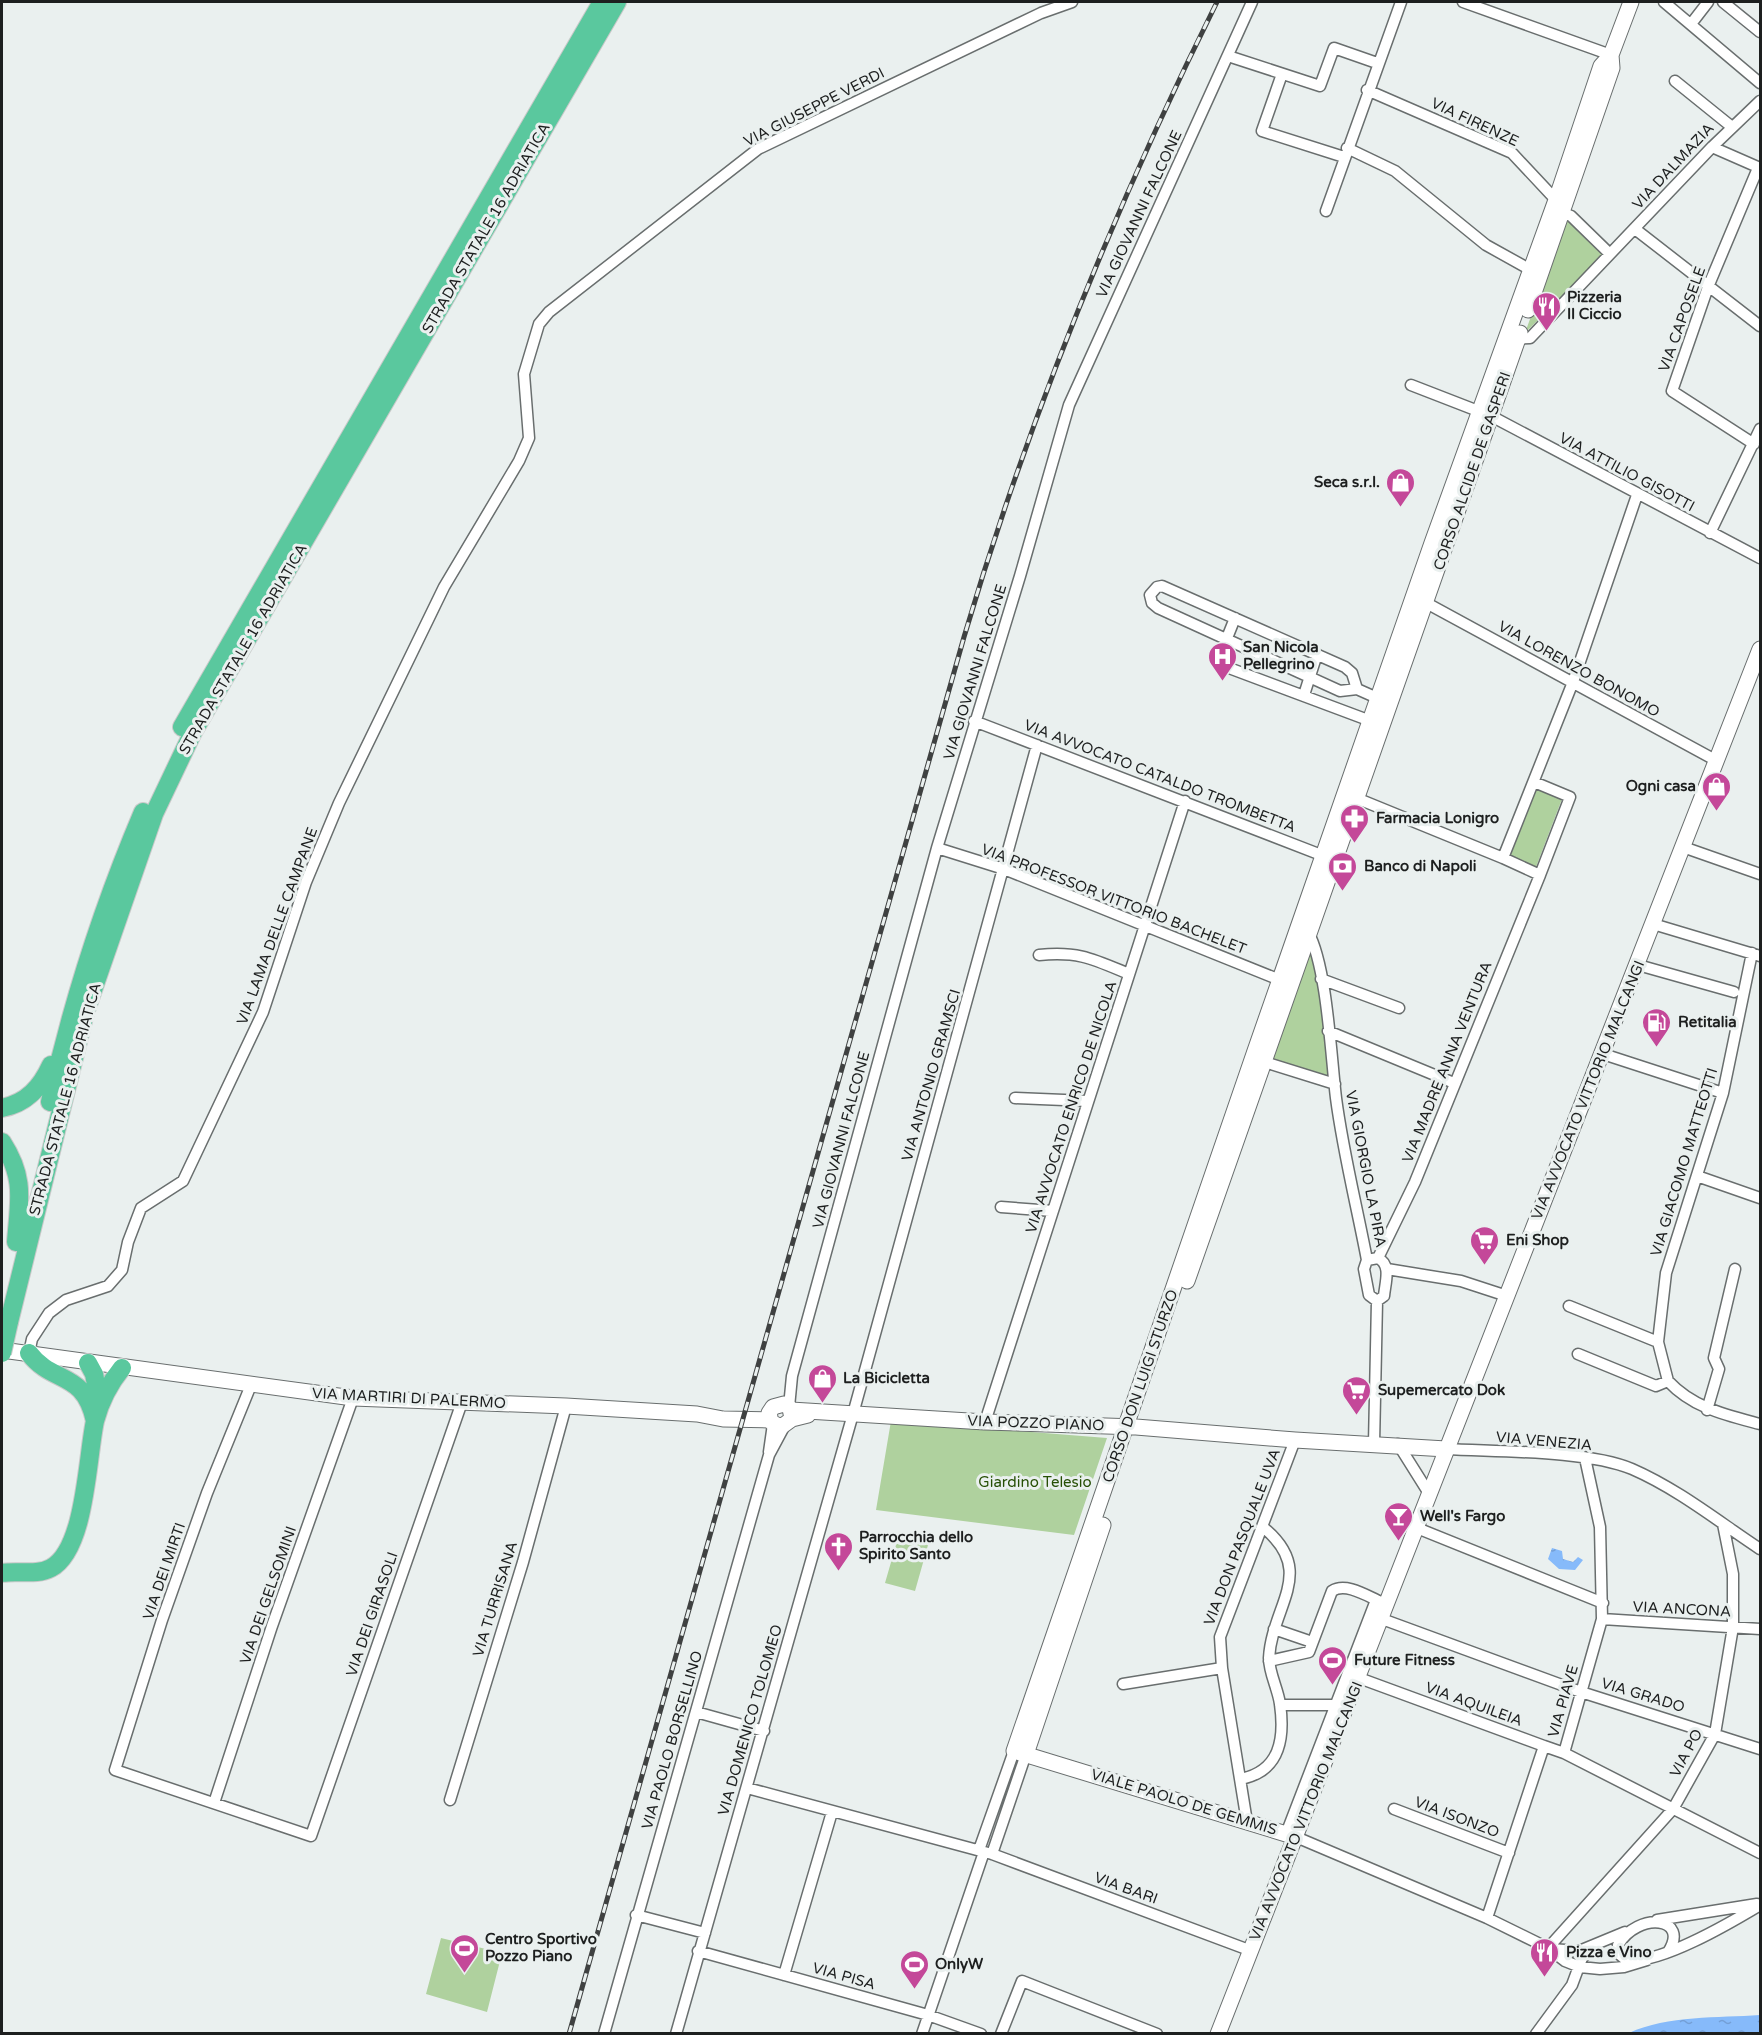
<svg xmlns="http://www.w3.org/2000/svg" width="1762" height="2035" font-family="'Varela Round',sans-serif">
	<defs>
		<pattern id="water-ripples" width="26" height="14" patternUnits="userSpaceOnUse" patternTransform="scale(1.5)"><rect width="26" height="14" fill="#86bafa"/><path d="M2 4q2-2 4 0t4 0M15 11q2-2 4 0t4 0" fill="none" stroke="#739fd6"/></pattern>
	</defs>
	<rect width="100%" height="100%" fill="#eaf0ef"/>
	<path fill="#afd19e" d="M1566,219L1603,255L1525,333Z
		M1536,789L1562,799L1536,867L1510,857Z
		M1308,942L1313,948L1331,1080L1268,1060Z
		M891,1421L1107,1438L1074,1535L876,1510Z
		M900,1531L930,1538L915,1591L885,1583Z
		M441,1938L502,1953L487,2012L426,1994Z"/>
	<path fill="url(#water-ripples)" d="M1552,1548L1562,1551L1563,1559L1573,1562L1578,1557L1583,1560L1575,1570L1559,1569L1548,1559Z
		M1760,2015V2033H1629C1668,2015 1718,2018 1760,2015Z"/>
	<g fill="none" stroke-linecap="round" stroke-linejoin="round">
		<defs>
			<path id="street" d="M1463,2L1611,55
				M1664,2L1760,83
				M1723,2L1760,32
				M1691,24L1708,2
				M1228,56L1320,86L1334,48L1377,63
				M1282,74L1262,131L1344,157
				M1675,81L1732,127
				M1367,90L1512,153L1556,200
				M1712,147L1760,168
				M1347,148L1395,171L1486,245L1531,270
				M1555,210L1571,216L1610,254
				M1326,211L1401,2
				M1635,229L1760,326
				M1513,339L1530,338L1712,147L1760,101
				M1411,385L1491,416L1760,558
				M1754,444L1672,391L1708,287L1758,168
				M1710,533L1760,429
				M1162,586L1345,667L1352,673L1357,689L1340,691L1158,608L1152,603L1150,595L1157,587Z
				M1419,599L1717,761
				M1235,618L1219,658L1221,665L1376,723
				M1357,689L1384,701
				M1304,695L1317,654
				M974,721L1329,858
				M1534,782L1570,797L1540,875L1503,858L1573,682L1637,495
				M1356,798L1503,858
				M1683,847L1760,874
				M937,848L1004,869L1280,980
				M1653,924L1760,956
				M1308,932C1327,966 1331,1057 1336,1098C1343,1152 1357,1207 1367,1260
				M1039,955C1079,951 1093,959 1129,974
				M1638,965L1734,992
				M1321,979L1399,1008
				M1328,1031L1454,1083
				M1603,1054L1723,1093
				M1258,1060L1335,1084
				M1015,1098L1088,1101
				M1697,1176L1760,1198
				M1001,1207L1053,1211
				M1378,1258L1415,1182L1540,875
				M1378,1258C1392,1265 1385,1283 1384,1296L1377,1301L1369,1295L1364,1269L1367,1260Z
				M1387,1269L1461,1281L1507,1296
				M1569,1306L1658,1342
				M29,1353L32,1339L49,1313L66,1300L108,1286L122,1270L128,1242L141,1208L183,1181L263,1012L306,882L339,803L444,587L519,461L529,438L524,374L539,324L549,312L758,149L1041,13L1072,2
				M1578,1354L1656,1386L1668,1381C1693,1408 1726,1415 1760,1424
				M1668,1381L1658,1342L1666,1273L1723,1093L1752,953
				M251,1385L207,1493L162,1620L115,1770L311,1836L462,1402
				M789,1407L792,1376L937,848L1020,576L1069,405L1252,2
				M1707,1410L1719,1369L1714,1358L1735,1269
				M985,1422L1185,801
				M1374,1444L1377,1301
				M1398,1444L1430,1495
				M1446,1449C1498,1452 1586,1450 1632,1469C1678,1489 1719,1522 1760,1549
				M769,1452L773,1424
				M1417,1528L1603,1603
				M1382,1619L1581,1692L1760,1749
				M1602,1619L1760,1629
				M1274,1629L1312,1642
				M1269,1661L1309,1652L1332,1591C1346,1582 1367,1596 1381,1602
				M1359,1678L1544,1746
				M1123,1684L1222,1668
				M1280,1705H1340
				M696,1712L764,1731
				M1564,1753L1760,1853
				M1241,1779C1280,1771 1285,1739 1280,1704C1278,1689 1269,1673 1269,1658C1272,1605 1317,1572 1264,1528
				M747,1788L992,1854L1249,1950
				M450,1800L523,1562L566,1406
				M214,1803L272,1626L353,1398
				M1394,1809L1509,1853
				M1247,1822L1222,1668L1220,1637L1295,1440
				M1286,1834L1376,1600
				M1296,1837L1487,1918L1548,1948L1565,1961L1580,1967L1600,1969L1624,1967L1647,1960
				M979,1850L1014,1751
				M992,1854L1026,1754
				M636,1915L705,1933
				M1487,1918L1544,1746L1564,1753L1602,1619L1600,1527L1585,1458
				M1657,1920L1757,1904
				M1548,1948L1673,1809L1715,1734L1733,1627V1574L1723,1524
				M1551,1949L1579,1951L1625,1932
				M698,1951L928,2015L981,2034
				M1668,1952C1691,1917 1638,1911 1618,1945L1619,1954L1626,1960C1659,1965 1730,1923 1760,1905
				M784,1975L832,1812
				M604,2034L769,1455L784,1427
				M676,2034L853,1414L1037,745
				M922,2034L984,1852
				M1001,2034L1022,1981L1157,2034
				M1536,2034L1572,1985L1582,1958L1595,1946"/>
			<path id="secondary" d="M1528,310L1612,68L1611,55
				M1187,1281L1520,333
				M2,1350L353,1398L566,1406L697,1414L723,1419L770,1420
				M791,1410L985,1422L1136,1427L1295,1440L1446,1449
				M792,1419L790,1408L784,1404L773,1407L769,1413L771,1422L781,1427L792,1419L808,1415
				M1026,1754L1103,1525
				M1296,1837L1014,1751L1255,1051L1432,543L1556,200L1601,66L1611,55L1631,2
				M1218,2034L1760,649"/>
			<path id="highway" d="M182,727L602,2
				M50,1102C72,1003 103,906 143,812
				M2,1108C27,1103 41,1087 51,1065
				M2,1142C26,1179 19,1201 16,1242
				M9,1322L85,1013L154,814L193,732L617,2
				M29,1353C53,1385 84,1370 95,1421
				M88,1363L94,1374L100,1405
				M2,1573C18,1570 36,1576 51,1568C86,1549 87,1457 95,1421C100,1402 109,1384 122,1368"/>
		</defs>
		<use href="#street" stroke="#696e6e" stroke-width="13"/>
		<use href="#secondary" stroke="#696e6e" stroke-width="17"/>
		<use href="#highway" stroke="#c9c9c9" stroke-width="20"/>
		<use href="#street" stroke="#fff" stroke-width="10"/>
		<use href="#secondary" stroke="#fff" stroke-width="15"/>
		<use href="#highway" stroke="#5ac89e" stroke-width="18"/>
		<defs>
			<path id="rail" d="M569,2034L964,637C1029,417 1115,207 1217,2"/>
		</defs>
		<use href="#rail" stroke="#3f4141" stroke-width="5"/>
		<use href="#rail" stroke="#eaf0ef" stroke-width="3" stroke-dasharray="9" stroke-linecap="butt"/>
		<defs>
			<path id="highway-bridge" d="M2,1353L9,1322"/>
		</defs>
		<use href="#highway-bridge" stroke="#c9c9c9" stroke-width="20" stroke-linecap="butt"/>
		<use href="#highway-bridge" stroke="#5ac89e" stroke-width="18"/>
	</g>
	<defs>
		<symbol id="restaurant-pin" viewBox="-11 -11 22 30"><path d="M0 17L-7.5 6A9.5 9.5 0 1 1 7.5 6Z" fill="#c44899" stroke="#eaf0ef"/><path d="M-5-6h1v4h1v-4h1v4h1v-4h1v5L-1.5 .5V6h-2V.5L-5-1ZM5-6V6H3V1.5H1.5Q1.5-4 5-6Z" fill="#fff"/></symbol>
		<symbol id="shop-pin" viewBox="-11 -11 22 30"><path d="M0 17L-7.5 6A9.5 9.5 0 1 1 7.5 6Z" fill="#c44899" stroke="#eaf0ef"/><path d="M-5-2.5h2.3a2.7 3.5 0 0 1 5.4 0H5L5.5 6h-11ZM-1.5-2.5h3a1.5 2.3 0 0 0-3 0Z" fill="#fff"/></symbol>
		<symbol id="hospital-pin" viewBox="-11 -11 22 30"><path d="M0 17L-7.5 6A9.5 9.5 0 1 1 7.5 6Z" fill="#c44899" stroke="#eaf0ef"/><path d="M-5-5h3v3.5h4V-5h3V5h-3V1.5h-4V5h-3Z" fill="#fff"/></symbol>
		<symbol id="pharmacy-pin" viewBox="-11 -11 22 30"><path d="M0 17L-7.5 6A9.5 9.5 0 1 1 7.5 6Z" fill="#c44899" stroke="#eaf0ef"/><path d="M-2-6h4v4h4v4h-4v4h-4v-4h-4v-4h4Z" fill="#fff"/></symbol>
		<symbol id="bank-pin" viewBox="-11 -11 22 30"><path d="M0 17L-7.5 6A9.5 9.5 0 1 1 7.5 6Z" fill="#c44899" stroke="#eaf0ef"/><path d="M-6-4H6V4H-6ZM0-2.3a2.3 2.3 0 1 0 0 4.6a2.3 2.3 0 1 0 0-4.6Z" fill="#fff"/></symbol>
		<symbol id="fuel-pin" viewBox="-11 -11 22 30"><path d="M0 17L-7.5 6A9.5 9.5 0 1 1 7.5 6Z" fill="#c44899" stroke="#eaf0ef"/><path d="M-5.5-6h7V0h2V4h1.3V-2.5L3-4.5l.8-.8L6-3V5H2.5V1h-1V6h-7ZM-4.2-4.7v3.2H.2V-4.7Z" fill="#fff"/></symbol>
		<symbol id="supermarket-pin" viewBox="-11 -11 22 30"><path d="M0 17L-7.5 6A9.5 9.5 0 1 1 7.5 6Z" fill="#c44899" stroke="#eaf0ef"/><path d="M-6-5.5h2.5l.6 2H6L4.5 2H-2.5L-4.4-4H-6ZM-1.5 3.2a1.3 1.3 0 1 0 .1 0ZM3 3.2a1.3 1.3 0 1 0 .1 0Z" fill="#fff"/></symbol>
		<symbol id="bar-pin" viewBox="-11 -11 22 30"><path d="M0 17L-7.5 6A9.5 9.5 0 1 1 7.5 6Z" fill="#c44899" stroke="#eaf0ef"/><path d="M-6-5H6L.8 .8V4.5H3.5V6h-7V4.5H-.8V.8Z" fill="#fff"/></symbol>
		<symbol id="church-pin" viewBox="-11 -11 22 30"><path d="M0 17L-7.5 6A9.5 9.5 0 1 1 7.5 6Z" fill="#c44899" stroke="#eaf0ef"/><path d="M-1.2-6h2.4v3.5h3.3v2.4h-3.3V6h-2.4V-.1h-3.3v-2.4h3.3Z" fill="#fff"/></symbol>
		<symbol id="stadium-pin" viewBox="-11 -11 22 30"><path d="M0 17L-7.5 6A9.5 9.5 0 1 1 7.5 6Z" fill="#c44899" stroke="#eaf0ef"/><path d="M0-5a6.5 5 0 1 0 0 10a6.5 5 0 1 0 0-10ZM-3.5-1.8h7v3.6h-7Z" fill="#fff"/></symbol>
	</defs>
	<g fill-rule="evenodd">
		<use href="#restaurant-pin" x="1530" y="290" width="33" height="45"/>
		<use href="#shop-pin" x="1384" y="466" width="33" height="45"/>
		<use href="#hospital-pin" x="1206" y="640" width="33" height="45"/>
		<use href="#shop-pin" x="1700" y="770" width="33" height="45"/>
		<use href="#pharmacy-pin" x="1338" y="802" width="33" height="45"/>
		<use href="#bank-pin" x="1326" y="850" width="33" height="45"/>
		<use href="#fuel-pin" x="1640" y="1006" width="33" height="45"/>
		<use href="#supermarket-pin" x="1468" y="1224" width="33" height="45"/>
		<use href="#shop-pin" x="806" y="1362" width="33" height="45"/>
		<use href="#supermarket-pin" x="1340" y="1374" width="33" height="45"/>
		<use href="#bar-pin" x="1382" y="1500" width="33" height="45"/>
		<use href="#church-pin" x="822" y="1530" width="33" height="45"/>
		<use href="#stadium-pin" x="1316" y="1644" width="33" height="45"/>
		<use href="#stadium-pin" x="448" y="1932" width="33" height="45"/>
		<use href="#restaurant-pin" x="1528" y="1936" width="33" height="45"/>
		<use href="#stadium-pin" x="898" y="1948" width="33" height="45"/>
	</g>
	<g text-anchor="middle" stroke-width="6" stroke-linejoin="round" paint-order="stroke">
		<g font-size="15" fill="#1d1f1f" stroke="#eaf0ef">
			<text transform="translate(814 107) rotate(-27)" y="5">VIA GIUSEPPE VERDI</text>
			<text transform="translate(1475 122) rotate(25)" y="5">VIA FIRENZE</text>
			<text transform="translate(1673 166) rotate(-47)" y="5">VIA DALMAZIA</text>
			<text transform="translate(1139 214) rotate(-65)" y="5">VIA GIOVANNI FALCONE</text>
			<text transform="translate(486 228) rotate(-60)" y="5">STRADA STATALE 16 ADRIATICA</text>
			<text transform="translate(1682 319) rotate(-70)" y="5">VIA CAPOSELE</text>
			<text transform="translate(1472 471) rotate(-71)" y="5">CORSO ALCIDE DE GASPERI</text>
			<text transform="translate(1627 472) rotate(28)" y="5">VIA ATTILIO GISOTTI</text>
			<text transform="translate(243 649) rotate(-60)" y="5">STRADA STATALE 16 ADRIATICA</text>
			<text transform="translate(1579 669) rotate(29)" y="5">VIA LORENZO BONOMO</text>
			<text transform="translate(975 672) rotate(-73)" y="5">VIA GIOVANNI FALCONE</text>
			<text transform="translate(1160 776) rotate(21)" y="5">VIA AVVOCATO CATALDO TROMBETTA</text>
			<text transform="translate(1114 899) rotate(21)" y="5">VIA PROFESSOR VITTORIO BACHELET</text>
			<text transform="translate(277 926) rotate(-70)" y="5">VIA LAMA DELLE CAMPANE</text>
			<text transform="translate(1447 1062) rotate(-68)" y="5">VIA MADRE ANNA VENTURA</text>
			<text transform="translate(931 1075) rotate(-74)" y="5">VIA ANTONIO GRAMSCI</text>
			<text transform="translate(1588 1090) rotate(-68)" y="5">VIA AVVOCATO VITTORIO MALCANGI</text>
			<text transform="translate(65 1099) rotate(-75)" y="5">STRADA STATALE 16 ADRIATICA</text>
			<text transform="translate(1071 1107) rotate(-72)" y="5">VIA AVVOCATO ENRICO DE NICOLA</text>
			<text transform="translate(841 1140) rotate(-75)" y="5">VIA GIOVANNI FALCONE</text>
			<text transform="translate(1684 1162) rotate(-73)" y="5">VIA GIACOMO MATTEOTTI</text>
			<text transform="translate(1366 1169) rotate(79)" y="5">VIA GIORGIO LA PIRA</text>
			<text transform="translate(1140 1386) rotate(-71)" y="5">CORSO DON LUIGI STURZO</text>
			<text transform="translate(409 1398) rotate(3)" y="5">VIA MARTIRI DI PALERMO</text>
			<text transform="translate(1036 1423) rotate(2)" y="5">VIA POZZO PIANO</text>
			<text transform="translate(1544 1441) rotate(5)" y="5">VIA VENEZIA</text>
			<text transform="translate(1242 1537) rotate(-69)" y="5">VIA DON PASQUALE UVA</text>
			<text transform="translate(164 1571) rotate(-71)" y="5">VIA DEI MIRTI</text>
			<text transform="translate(268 1595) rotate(-71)" y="5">VIA DEI GELSOMINI</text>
			<text transform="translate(495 1599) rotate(-73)" y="5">VIA TURRISANA</text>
			<text transform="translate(1682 1609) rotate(3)" y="5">VIA ANCONA</text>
			<text transform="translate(372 1614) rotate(-71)" y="5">VIA DEI GIRASOLI</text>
			<text transform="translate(1643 1695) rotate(17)" y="5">VIA GRADO</text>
			<text transform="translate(1563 1701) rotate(-74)" y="5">VIA PIAVE</text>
			<text transform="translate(1474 1704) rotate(20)" y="5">VIA AQUILEIA</text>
			<text transform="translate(750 1720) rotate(-74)" y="5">VIA DOMENICO TOLOMEO</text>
			<text transform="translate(672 1740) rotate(-74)" y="5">VIA PAOLO BORSELLINO</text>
			<text transform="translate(1686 1753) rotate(-62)" y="5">VIA PO</text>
			<text transform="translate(1184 1802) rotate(17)" y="5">VIALE PAOLO DE GEMMIS</text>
			<text transform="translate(1306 1811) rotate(-68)" y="5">VIA AVVOCATO VITTORIO MALCANGI</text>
			<text transform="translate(1457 1817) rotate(21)" y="5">VIA ISONZO</text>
			<text transform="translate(1126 1888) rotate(20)" y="5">VIA BARI</text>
			<text transform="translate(844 1976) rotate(16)" y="5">VIA PISA</text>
		</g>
		<g font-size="15" font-weight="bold" fill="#1d1f1f" stroke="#eaf0ef" text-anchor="start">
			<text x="1567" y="302">Pizzeria<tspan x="1567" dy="17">Il Ciccio</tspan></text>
			<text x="1380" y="487" text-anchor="end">Seca s.r.l.</text>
			<text x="1243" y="652">San Nicola<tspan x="1243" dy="17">Pellegrino</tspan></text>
			<text x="1696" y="791" text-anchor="end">Ogni casa</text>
			<text x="1376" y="823">Farmacia Lonigro</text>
			<text x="1364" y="871">Banco di Napoli</text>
			<text x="1678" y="1027">Retitalia</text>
			<text x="1506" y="1245">Eni Shop</text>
			<text x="843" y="1383">La Bicicletta</text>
			<text x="1378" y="1395">Supemercato Dok</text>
			<text x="1420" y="1521">Well's Fargo</text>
			<text x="859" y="1542">Parrocchia dello<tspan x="859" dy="17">Spirito Santo</tspan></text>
			<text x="1354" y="1665">Future Fitness</text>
			<text x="485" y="1944">Centro Sportivo<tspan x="485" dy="17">Pozzo Piano</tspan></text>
			<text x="1566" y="1957">Pizza e Vino</text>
			<text x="935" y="1969">OnlyW</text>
		</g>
		<g font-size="15" fill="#264f04" stroke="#eaf0ef">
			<text x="1035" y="1487">Giardino Telesio</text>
		</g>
	</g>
	<rect width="1762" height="2035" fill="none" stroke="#1d1f1f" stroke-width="6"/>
</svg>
